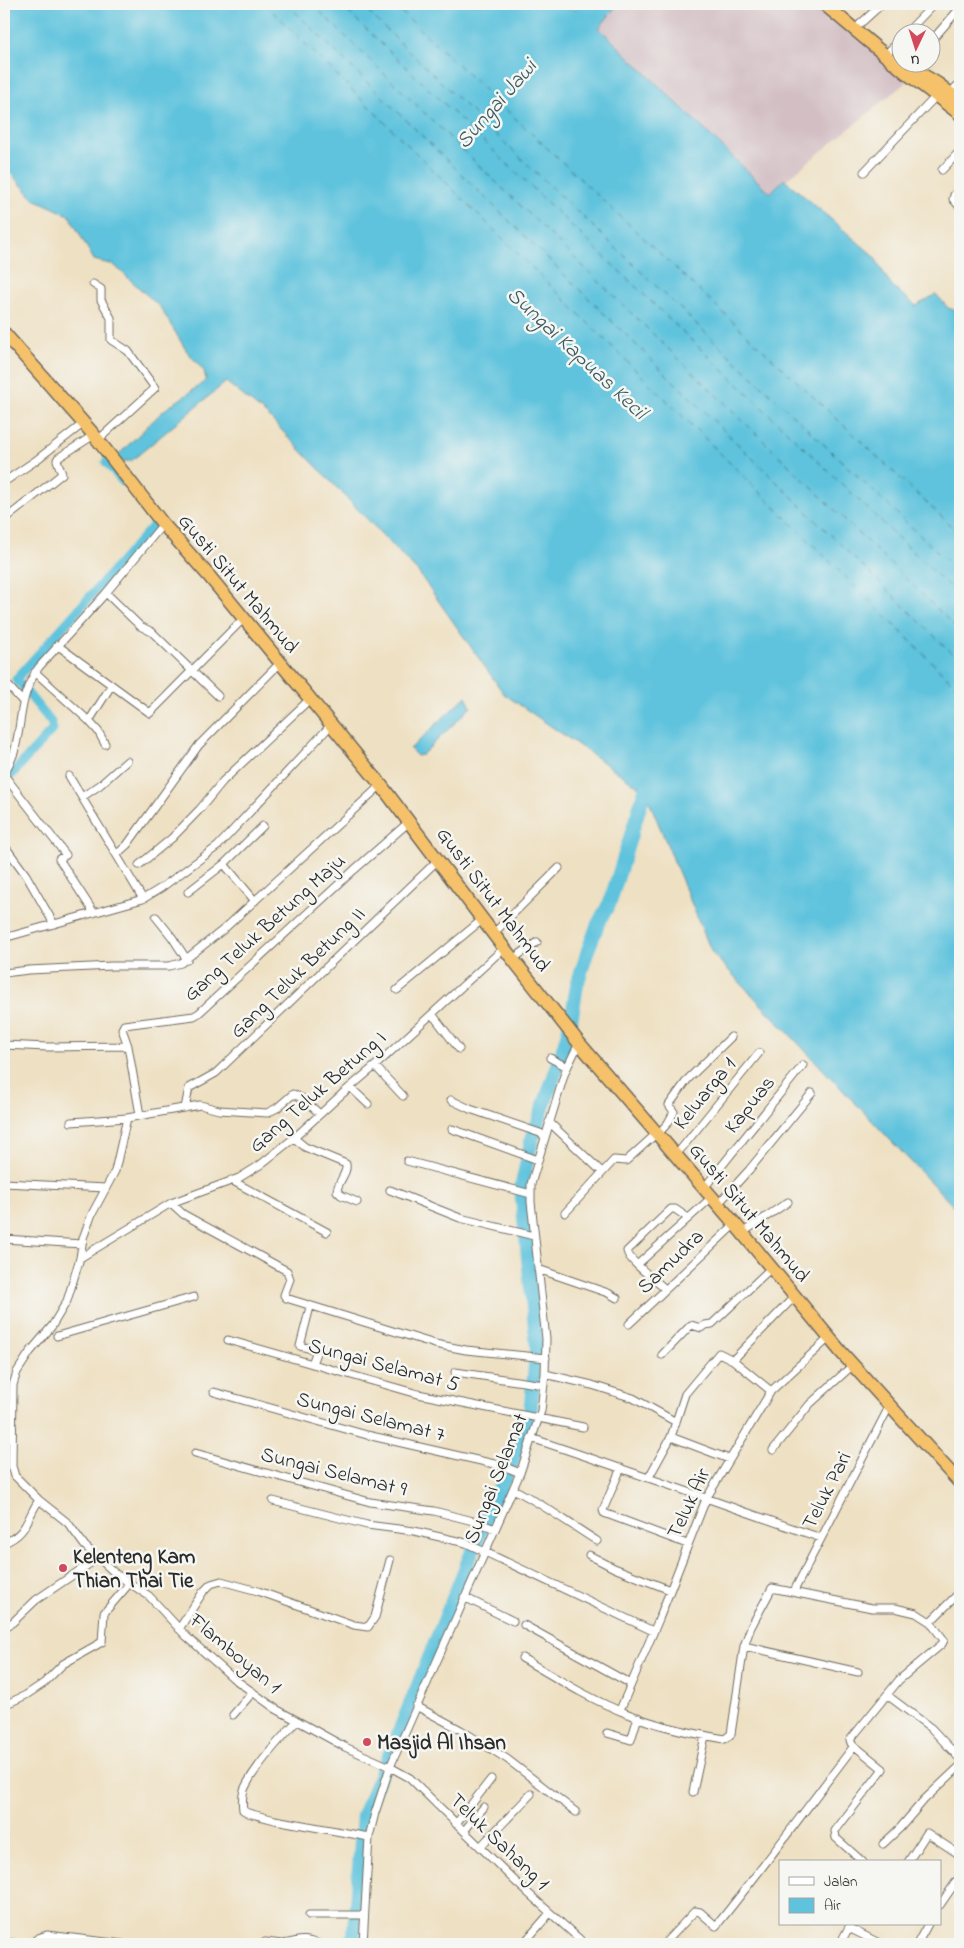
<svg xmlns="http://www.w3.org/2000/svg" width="964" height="1948" font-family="'Indie Flower',sans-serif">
	<rect width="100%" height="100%" fill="#f6f6f2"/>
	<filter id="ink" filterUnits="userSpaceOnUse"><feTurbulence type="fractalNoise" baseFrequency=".02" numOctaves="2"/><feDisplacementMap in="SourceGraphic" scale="10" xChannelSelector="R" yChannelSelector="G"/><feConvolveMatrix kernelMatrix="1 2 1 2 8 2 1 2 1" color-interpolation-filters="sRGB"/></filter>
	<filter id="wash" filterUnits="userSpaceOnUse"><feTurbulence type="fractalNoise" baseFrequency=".0096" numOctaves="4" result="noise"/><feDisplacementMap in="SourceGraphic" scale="20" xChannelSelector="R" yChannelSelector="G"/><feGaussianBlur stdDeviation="1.12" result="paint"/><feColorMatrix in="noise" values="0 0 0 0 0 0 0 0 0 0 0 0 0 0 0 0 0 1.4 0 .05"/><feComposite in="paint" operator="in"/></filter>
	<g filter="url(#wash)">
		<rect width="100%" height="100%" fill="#eee0c2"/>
		<path fill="#d2bec3" d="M618,4H823L909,80L770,193L598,28Z"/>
		<path fill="#5fc3dd" stroke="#457784" d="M4,4H568L575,10L583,4H618L599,28L770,193L784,179L874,256L890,284L916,306L936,294L948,308L960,312V1213L712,953L645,791L504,694L418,572L267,415L226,382L131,461H112L163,411L203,383L206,379L204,371L186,350L160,307L114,265L94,260L69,215L34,199L4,166Z
			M466,696L471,707L422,755L417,756L410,749Z"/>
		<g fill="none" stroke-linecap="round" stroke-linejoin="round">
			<path stroke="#5fc3dd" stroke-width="9" d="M112,461L106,462L123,482
				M4,783L53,729L51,722L16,679L153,526L154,521L148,514"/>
			<path stroke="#5fc3dd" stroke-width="14" d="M353,1944L363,1815L394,1744L482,1527L511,1465L530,1413L537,1347L521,1189L531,1142L560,1059L571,1021L577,985L588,950L598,924L610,902L645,790"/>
			<path stroke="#3b5960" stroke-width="1" stroke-dasharray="6 5" stroke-linecap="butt" d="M265,4L960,690
				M287,4L960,661
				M312,4L960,631
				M340,4L960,597
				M360,4L473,113L960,573
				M393,4L960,534"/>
		</g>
	</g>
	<g filter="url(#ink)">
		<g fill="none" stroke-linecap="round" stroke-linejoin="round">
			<defs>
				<path id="street" d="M860,24L882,4
					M907,32L934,4
					M932,40L960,8
					M890,50L902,38
					M950,93L960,83
					M942,170L960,151
					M864,172L937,95
					M960,189L954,195L953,199L960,207
					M93,284L101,289V300L111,318V340L128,351L155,388L98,440
					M4,482L35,461L84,423
					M4,520L62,474L57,460L58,458L94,435
					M106,593L140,626L152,632L218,696
					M57,645L150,713L244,618
					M35,672L89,721
					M4,681L23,702
					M105,744L98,731L89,721L111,686
					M4,774C8,766 13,758 15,749C23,717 19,695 39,667L106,593L163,524
					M4,775L66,855L59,859L94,913
					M82,797L100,785L127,761
					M4,845L26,875L54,924
					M117,854L127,845L199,745L280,663
					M139,865L172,838L200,809L223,781L310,699
					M188,892L224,864
					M143,899L161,888L218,846L331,725
					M255,901L224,864L263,826
					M156,917L172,937L187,960
					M493,934L559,868
					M4,938L143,899L69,776
					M513,959L537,942
					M4,973L29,970L112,966H169L181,963L224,929L381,785
					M397,990L483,919
					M432,1014L459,1049
					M4,1045L47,1047L128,1046L122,1029L124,1025L194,1016L199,1013L354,870L409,822
					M128,1046L140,1115
					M550,1058L567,1067
					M375,1066L403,1096
					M350,1087L368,1104
					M451,1100L470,1109L540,1133L545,1137
					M185,1108L189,1088L216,1073L438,860
					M320,1114L302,1098L293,1094L277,1108L267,1113L219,1110L200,1105L127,1118L115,1171L92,1214L83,1238L80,1258L67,1301L52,1326L30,1352L17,1372L13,1385L12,1466L15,1476L39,1500L68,1523L85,1546L116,1574L149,1596L186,1636L233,1678L276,1709L345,1747L390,1767L410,1778L518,1884L585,1944
					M71,1122L127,1118
					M549,1122L602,1172
					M452,1129L538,1160
					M658,1134L668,1123L674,1112L669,1105L688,1079L731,1037
					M294,1138L305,1147L346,1164C348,1173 338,1181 337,1191L341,1195L357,1202
					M676,1155L759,1053
					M407,1161L531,1194
					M231,1180L327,1232
					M4,1183L106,1188
					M704,1188L803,1065
					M390,1190L460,1218L534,1236
					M171,1203L183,1214L287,1271L290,1279L284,1295L286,1298L435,1344L466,1350L546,1358
					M718,1204L749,1170L812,1093
					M565,1213L614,1160L626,1161L657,1133
					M742,1233L788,1202
					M4,1239L82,1244
					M80,1258L171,1203L239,1178L260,1165L294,1138L342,1094L375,1066L504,948
					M637,1265L712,1197
					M538,1269L608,1293L617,1298
					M665,1289C656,1280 629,1262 627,1251L671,1209H675L688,1218
					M310,1307L300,1346L317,1350L312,1364
					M629,1324L735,1224
					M57,1336L194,1297
					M228,1340L418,1394L583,1427
					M662,1355L691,1325L701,1328L705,1325L712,1324L771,1268
					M733,1360L795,1296
					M455,1372L544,1385
					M545,1374L592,1385L633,1398L676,1422
					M214,1392L367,1435L503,1466L520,1473
					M671,1437L729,1459
					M531,1438C628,1470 724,1505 821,1538
					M773,1450L810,1404L853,1365
					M195,1453L370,1502L434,1511L477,1522L495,1529
					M621,1468L603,1510L604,1513L687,1544
					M649,1477L671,1437L685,1394L719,1353L733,1360L771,1391
					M513,1489C543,1504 568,1523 597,1541
					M273,1501L367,1525L414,1531L466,1543L653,1631
					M4,1543C28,1533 26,1519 39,1500
					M589,1555L614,1568L670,1590
					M794,1591L890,1405
					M464,1597L513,1621
					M524,1625L631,1684
					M4,1628L13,1622L36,1600L98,1558
					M179,1629L203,1592L211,1584L221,1581L258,1591L354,1625L368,1627L375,1617L390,1560
					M744,1646L858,1672
					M522,1658C556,1678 591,1700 628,1714C657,1726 695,1734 725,1739L731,1734L744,1646L751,1627L772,1588L872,1608H895L916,1613L930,1622
					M887,1695L931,1728L960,1759
					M11,1702L26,1695L44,1683L63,1664L102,1642L104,1613L129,1584
					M416,1706L461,1730L507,1759L576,1812
					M620,1710L659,1619L706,1499L771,1391L829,1338
					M233,1715L253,1692
					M297,1721C281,1738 253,1768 244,1790C242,1797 242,1803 243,1810L248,1813L275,1820L369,1837
					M607,1733L631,1740L638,1717
					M693,1792L705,1736
					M456,1824L491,1779
					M464,1831L484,1807
					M883,1844L900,1828L924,1800L960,1766
					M480,1847L531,1794
					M863,1862L836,1838L835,1831L883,1769L851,1743L850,1740L899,1680L942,1644L944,1640L930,1622L960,1592
					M908,1862L927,1833L960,1855
					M940,1905L960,1876
					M309,1915H364
					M849,1928L881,1944
					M4,1942L20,1944
					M265,1942L282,1944
					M31,1944L38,1938L47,1935L123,1944
					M283,1944C303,1941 298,1938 319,1944
					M363,1944L369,1837L375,1813L390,1767L520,1473L541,1411L545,1374L546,1339L531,1202V1184L565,1072L579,1043
					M523,1944L550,1913
					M664,1944L695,1911L700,1912L716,1926C764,1867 808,1806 854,1746
					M840,1944L850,1925
					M917,1944L928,1924"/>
				<path id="highway" d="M824,4L904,71L960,114
					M916,71L938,84L960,101
					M4,333L94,435L163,524L209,576L381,785L504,948L579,1043L735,1224L841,1352L960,1483"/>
			</defs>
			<use href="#street" stroke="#6f6a60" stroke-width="9"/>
			<use href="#highway" stroke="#6f6a60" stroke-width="15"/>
			<use href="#street" stroke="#fff" stroke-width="7"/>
			<use href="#highway" stroke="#f5c16b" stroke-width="12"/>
		</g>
	</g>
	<g fill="#d1495b" stroke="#f6f6f2" stroke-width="2">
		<circle cx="63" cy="1568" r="5"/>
		<circle cx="367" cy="1742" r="5"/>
	</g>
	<g text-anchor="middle" stroke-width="5" stroke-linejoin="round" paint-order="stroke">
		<g font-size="21" fill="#2b2b2b" stroke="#f6f6f2">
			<text transform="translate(239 583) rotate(50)" y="7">Gusti Situt Mahmud</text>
			<text transform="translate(494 899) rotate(53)" y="7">Gusti Situt Mahmud</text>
			<text transform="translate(264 927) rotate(-42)" y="7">Gang Teluk Betung Maju</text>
			<text transform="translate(297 972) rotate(-44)" y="7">Gang Teluk Betung II</text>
			<text transform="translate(317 1091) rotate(-41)" y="7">Gang Teluk Betung I</text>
			<text transform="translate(704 1093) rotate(-51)" y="7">Keluarga 1</text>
			<text transform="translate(749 1104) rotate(-51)" y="7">Kapuas</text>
			<text transform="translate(750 1212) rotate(50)" y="7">Gusti Situt Mahmud</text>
			<text transform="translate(670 1261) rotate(-44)" y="7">Samudra</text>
			<text transform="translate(384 1364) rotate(15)" y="7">Sungai Selamat 5</text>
			<text transform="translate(371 1416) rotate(14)" y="7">Sungai Selamat 7</text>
			<text transform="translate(334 1471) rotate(14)" y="7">Sungai Selamat 9</text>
			<text transform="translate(495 1478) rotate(-68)" y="7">Sungai Selamat</text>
			<text transform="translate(826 1490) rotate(-63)" y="7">Teluk Pari</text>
			<text transform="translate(688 1503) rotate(-65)" y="7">Teluk Air</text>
			<text transform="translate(236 1653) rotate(40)" y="7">Flamboyan 1</text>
			<text transform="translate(500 1841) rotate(44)" y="7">Teluk Sahang 1</text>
		</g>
		<g font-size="21" font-weight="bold" fill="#2b2b2b" stroke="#f6f6f2" text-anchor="start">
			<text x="73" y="1563">Kelenteng Kam<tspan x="73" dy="24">Thian Thai Tie</tspan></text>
			<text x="377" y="1749">Masjid Al Ihsan</text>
		</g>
		<g font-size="22" font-style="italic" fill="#3b5960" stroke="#f6f6f2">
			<text transform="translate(495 103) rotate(-49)" y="8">Sungai Jawi</text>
			<text transform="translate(578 352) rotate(43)" y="8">Sungai Kapuas Kecil</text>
		</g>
	</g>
	<rect width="964" height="1948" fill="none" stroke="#f6f6f2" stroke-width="20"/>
	<rect x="779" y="1860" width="162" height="65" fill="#f6f6f2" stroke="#a5a5a2"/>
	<rect x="789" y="1877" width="25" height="8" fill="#ffffff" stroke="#a5a5a2"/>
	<text x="824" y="1886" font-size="15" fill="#2b2b2b">Jalan</text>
	<rect x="789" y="1898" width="25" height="15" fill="#5fc3dd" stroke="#a5a5a2"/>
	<text x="824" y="1910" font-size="15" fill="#2b2b2b">Air</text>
	<g transform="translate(916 48) rotate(184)"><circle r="24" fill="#f6f6f2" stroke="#a5a5a2"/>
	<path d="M0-4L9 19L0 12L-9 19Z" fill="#d1495b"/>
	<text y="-8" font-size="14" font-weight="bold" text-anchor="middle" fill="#2b2b2b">U</text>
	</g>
</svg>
